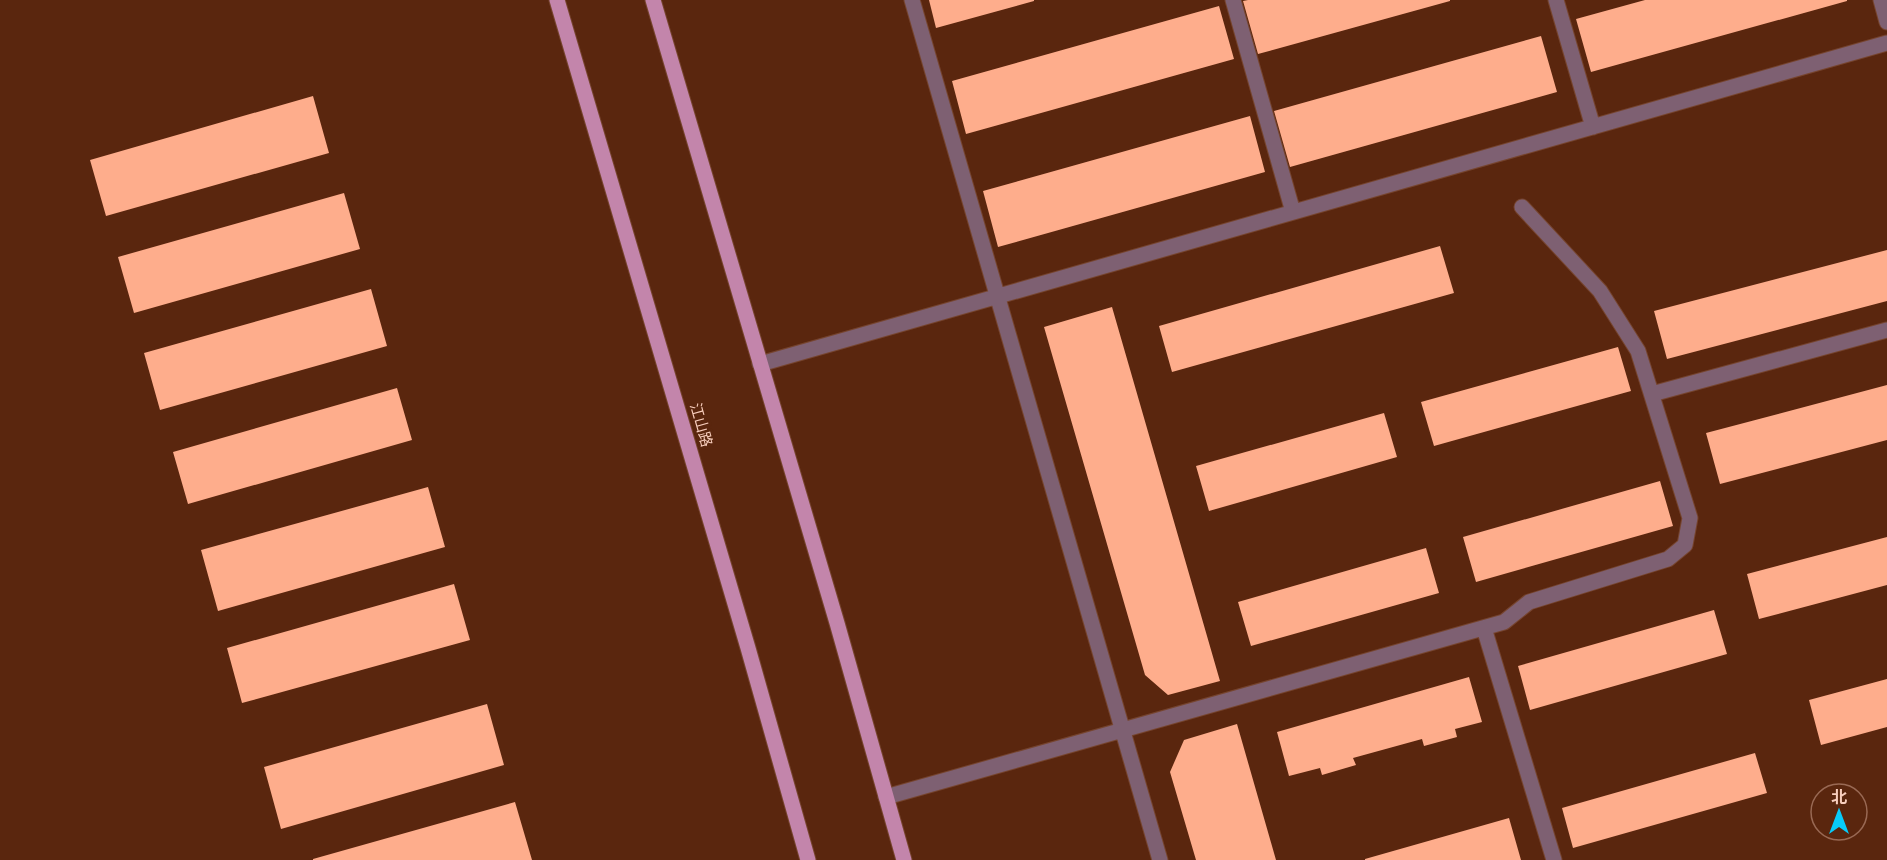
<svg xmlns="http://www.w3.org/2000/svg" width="1887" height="860" font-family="Helvetica,'Noto Sans SC',sans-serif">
	<rect width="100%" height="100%" fill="#5a260e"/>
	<path fill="#fead8c" d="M929,0H1034V1L936,28Z
		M1248,0H1450V1L1258,54L1243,1Z
		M1645,0H1847V1L1591,72L1576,19Z
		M1219,6L1234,59L966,134L952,81Z
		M1541,36L1557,92L1290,167L1274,111Z
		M313,96L329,153L106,216L90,160Z
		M1250,116L1265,172L998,247L983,191Z
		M344,193L360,249L134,313L118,257Z
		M1440,246L1454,293L1172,372L1159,326Z
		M1887,250V301L1667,359L1654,311Z
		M371,289L387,346L160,410L144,353Z
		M1112,307L1220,681L1168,695L1145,675L1044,327Z
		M1618,347L1631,391L1434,446L1421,402Z
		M1887,385V440L1720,484L1706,433Z
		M397,388L412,440L188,504L173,452Z
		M1384,413L1397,457L1209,511L1196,466Z
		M1660,481L1673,526L1476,582L1463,537Z
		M428,487L445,547L218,611L201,550Z
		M1887,537V585L1759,619L1747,574Z
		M1426,548L1439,593L1251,646L1238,602Z
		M454,584L470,640L242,703L227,648Z
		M1714,610L1727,654L1530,710L1518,666Z
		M1469,677L1482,722L1455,729L1457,737L1424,746L1422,739L1353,758L1356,765L1322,775L1320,768L1289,776L1277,732Z
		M1887,679V727L1821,745L1809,700Z
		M487,704L504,765L281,829L264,767Z
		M1237,724L1276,860H1196L1170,772L1184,740Z
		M1755,753L1767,793L1573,848L1562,808Z
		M515,802L532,860H313V859Z
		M1509,818L1521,860H1365V859Z"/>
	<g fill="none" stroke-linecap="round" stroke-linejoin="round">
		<defs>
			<path id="minor" d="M912,0L1160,860
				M1233,0L1293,212
				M1556,0L1593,127
				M1881,0L1887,22
				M760,364L1887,43
				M1652,394L1887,330
				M1484,628L1554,860
				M886,797L1504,622L1529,602L1668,559L1685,545L1690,518L1638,351L1600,291L1522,207"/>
			<path id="major" d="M557,0L748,648L808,860
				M653,0L837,623L904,860"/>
		</defs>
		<use href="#minor" stroke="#76442e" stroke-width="17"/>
		<use href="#major" stroke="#76442e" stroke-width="17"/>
		<use href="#minor" stroke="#7e6072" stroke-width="15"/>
		<use href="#major" stroke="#c385ab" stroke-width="15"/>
	</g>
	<g text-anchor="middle" stroke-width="6" stroke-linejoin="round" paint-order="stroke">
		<g font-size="15" fill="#f8cebd" stroke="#5a260e">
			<text transform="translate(701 425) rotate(74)" y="5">江山路</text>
		</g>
	</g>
	<g transform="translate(1839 812)"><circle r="28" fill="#5a260e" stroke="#996954" stroke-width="1.5"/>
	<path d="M0-4.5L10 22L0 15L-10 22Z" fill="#08cbf9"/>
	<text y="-9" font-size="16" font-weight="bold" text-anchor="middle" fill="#f8cebd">北</text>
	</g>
</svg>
